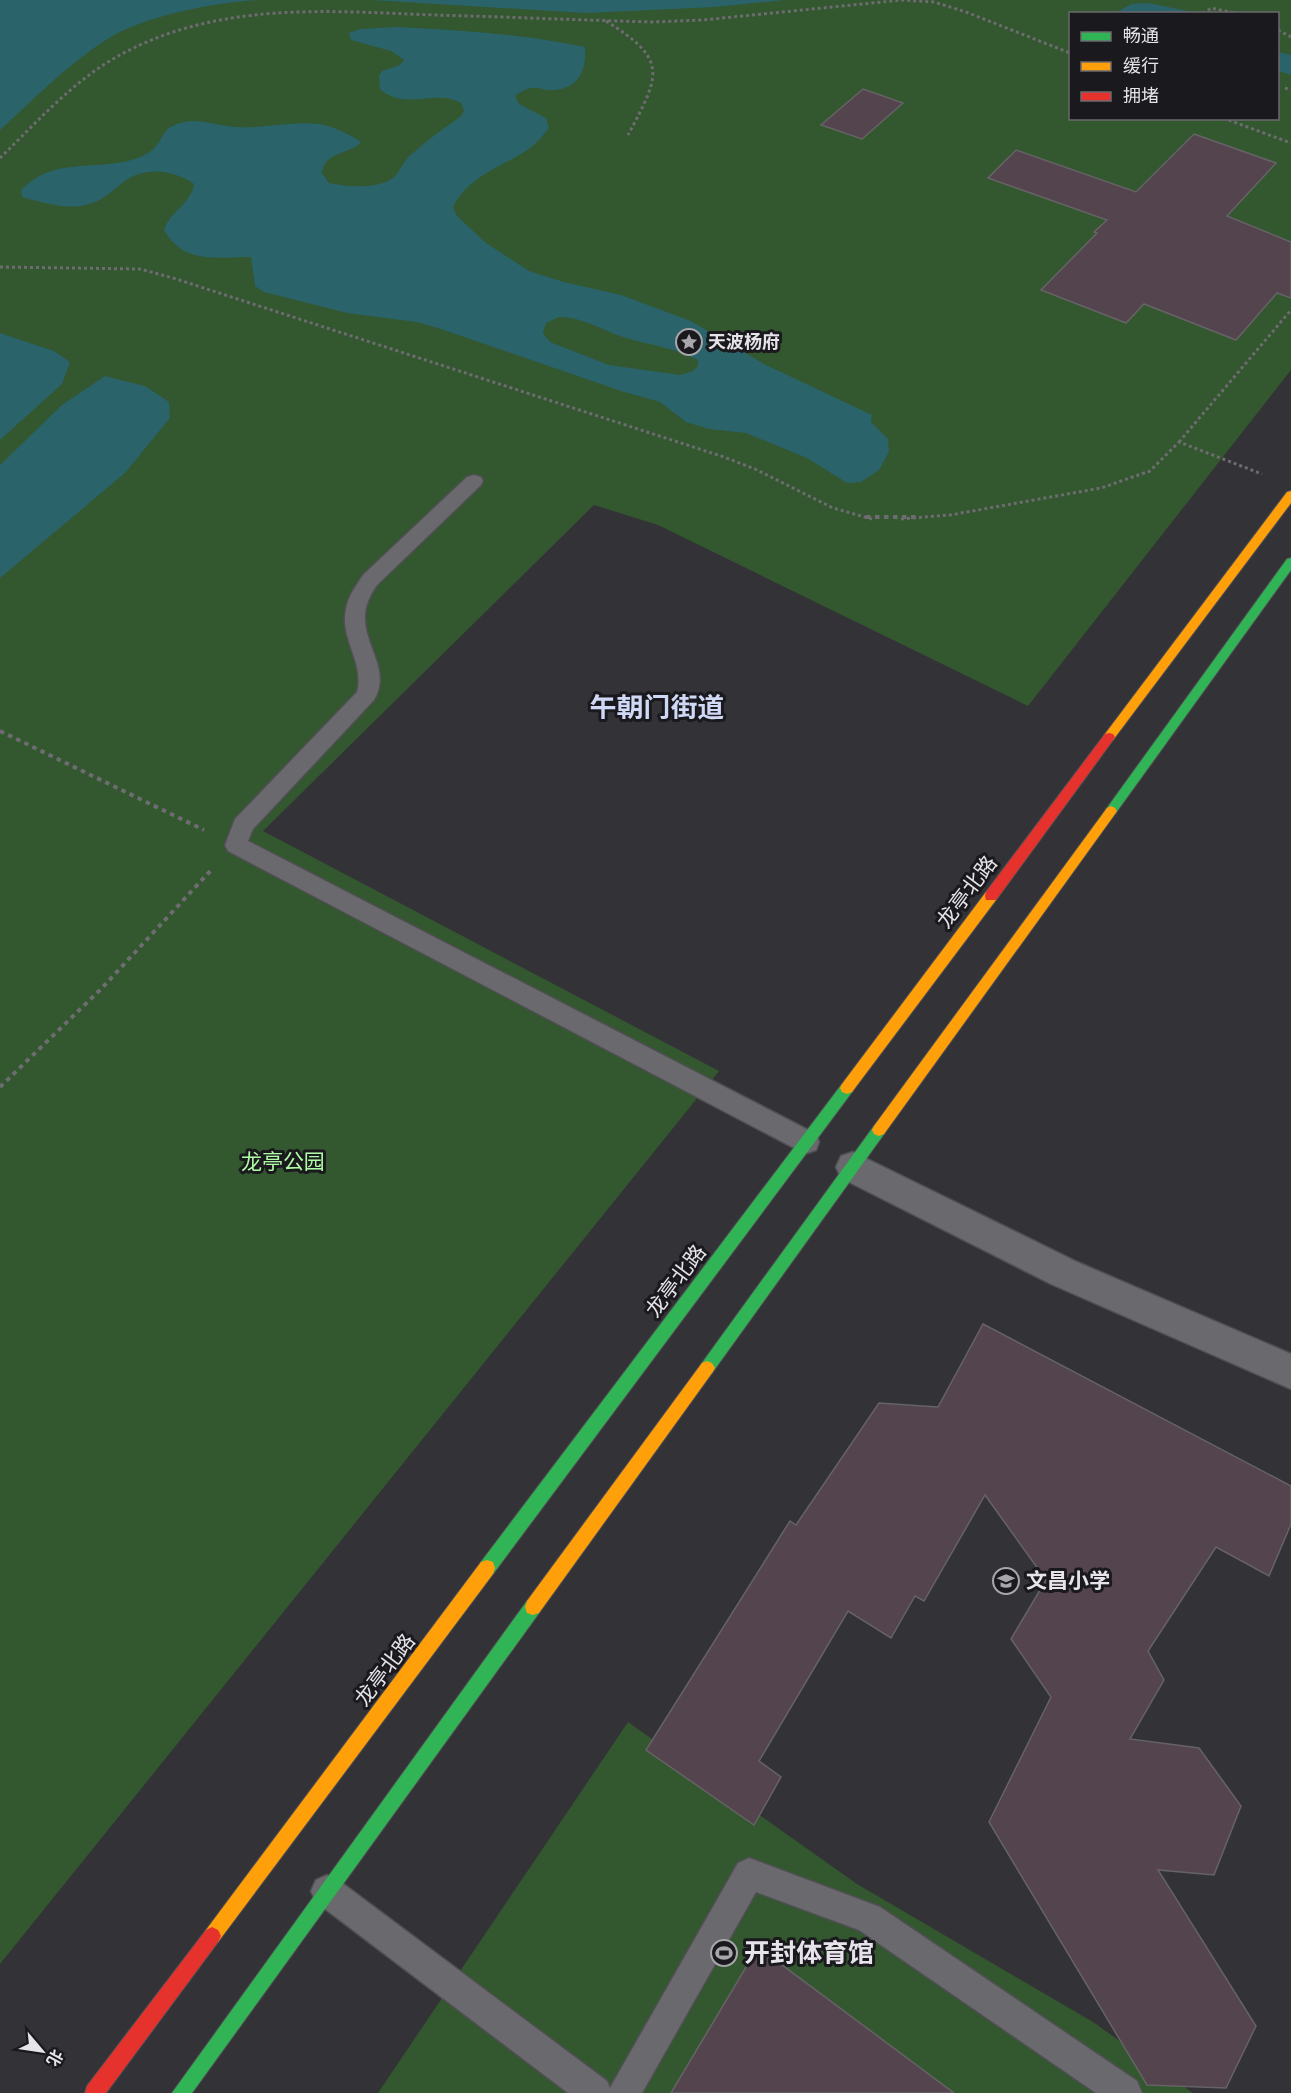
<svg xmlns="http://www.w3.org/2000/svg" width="1291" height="2093" font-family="'Source Sans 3','Noto Sans SC',sans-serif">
	<rect width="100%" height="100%" fill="#333237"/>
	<path fill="#33572f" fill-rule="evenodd" d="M0,0H1291V370L1028,706L658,525L594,505L263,831L719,1071L0,1964ZM1070,14H1278V118H1070Z
		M628,1722L857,1884L1093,2022L1193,2093H378Z"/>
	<path fill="#2a6369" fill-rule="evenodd" d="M0,0H262C219,1 142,16 106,40C67,65 34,99 0,130Z
		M371,0H785L715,7L586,13Z
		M1148,3L1188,11L1194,13H1115L1131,4Z
		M397,27C461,30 522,34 585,47C587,73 576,92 547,90C543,90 538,87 533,88C526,88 521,92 515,96L519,104L546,118L549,128C542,137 535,145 526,151C500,167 467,178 453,207L457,216L486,243L529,271L564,282L621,295L691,321L764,364L872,415L871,422L888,439L889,452L879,470L861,482L847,483L807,458L746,433L709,429L686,422L660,402L621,391L438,328L416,322L347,313L264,292L255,286L251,257C216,257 184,265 164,230C170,211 191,204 194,184C172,169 142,166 121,184C110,193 100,202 86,205C66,210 41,202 22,197L21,190C52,158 89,170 128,161C137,159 151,153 156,146C165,135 162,130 177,124C195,116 217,126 236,127C264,129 291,121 319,124C333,126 349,134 361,142C350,155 324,151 322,173L329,183C347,187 383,190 396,175C402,167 405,159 413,153C428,139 445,128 461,116L464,111L461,103C434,88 406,112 380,89L379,76L382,71L400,65L404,60L391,51L351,40L349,33L360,29ZM559,317C583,317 603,331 626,338C650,345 675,348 698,360V366L693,371L680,375L609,365L550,342L543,333L546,323Z
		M0,333L54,351L70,362L62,384L0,440Z
		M105,376L145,386L169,402L170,418L125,473L0,578V465L62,405Z"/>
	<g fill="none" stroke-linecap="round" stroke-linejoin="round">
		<path fill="#2a6369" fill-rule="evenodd" d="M1278,52L1291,55V75L1278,71Z"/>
	</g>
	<path fill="#53444d" stroke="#666366" stroke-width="1.5" d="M863,89L903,103L862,139L821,125Z
		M1194,134L1276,163L1227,216L1291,242V298L1277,293L1236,340L1144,304L1126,323L1041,290L1097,233L1094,232L1107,220L988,178L1016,150L1136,192Z
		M983,1324L1291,1486V1524L1269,1576L1216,1547L1148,1651L1164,1680L1130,1739L1199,1748L1241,1806L1214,1875L1158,1870L1256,2026L1226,2088L1147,2085L989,1822L1051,1697L1011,1639L1046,1580L985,1495L924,1601L915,1596L891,1638L848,1611L759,1761L781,1777L754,1825L646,1750L790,1521L796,1525L879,1403L938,1407Z
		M758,1947L954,2093H671Z"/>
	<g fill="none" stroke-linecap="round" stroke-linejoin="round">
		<defs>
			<path id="lane" d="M474,475L481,477L483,481L481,485L377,585C370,595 364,607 365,620C366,648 391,672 374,700L253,829L248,841L816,1134L819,1142L816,1150L807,1153L798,1150L228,851L225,845L235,819L357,692C365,663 339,638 346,609C348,596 356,586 363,575L467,477Z
				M749,1858L880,1907L1137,2081L1142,2093H1096L859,1930L756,1892L642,2093H568L316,1902L311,1891L316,1880L327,1875L338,1880L607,2081L610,2088L738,1863Z"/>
			<path id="street" d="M853,1152L1077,1262L1291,1354V1389L1051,1284L841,1178L836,1167L841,1156Z"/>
			<path id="fast" d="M1291,558V570L1115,814H1107L1105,811L1107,808L1287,559Z
				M847,1082L852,1084L854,1088L852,1092L493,1574L487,1576L481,1574L479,1568L481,1562L842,1084Z
				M879,1124L884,1126L886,1130L884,1134L712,1373L707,1375L702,1373L699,1368L702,1363L874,1126Z
				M533,1599L539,1601L541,1607L539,1613L192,2093H172L527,1601Z"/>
			<path id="slow" d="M1291,491V503L1113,740H1105L1103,737L1105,734L1287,492Z
				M1111,806L1115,808L1117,811L1115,814L884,1134L879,1136L874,1134L872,1130L874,1126L1107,808Z
				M991,891L997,896L996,900L852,1092L847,1094L842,1092L840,1088L842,1084L986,892Z
				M707,1361L712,1363L715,1368L712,1373L539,1613L533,1615L527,1613L525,1607L527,1601L702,1363Z
				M487,1560L493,1562L495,1568L493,1574L218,1942L212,1945L206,1942L203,1936L206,1930L481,1562Z"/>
			<path id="jam" d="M1109,733L1113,734L1115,737L1113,740L996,900H986L985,896L986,892L1105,734Z
				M212,1927L218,1930L221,1936L218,1942L106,2093H85L87,2086L206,1930Z"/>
		</defs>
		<use href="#lane" stroke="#504f53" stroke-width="3"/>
		<use href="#street" stroke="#504f53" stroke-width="3"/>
		<use href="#fast" stroke="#504f53" stroke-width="2"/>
		<use href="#slow" stroke="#504f53" stroke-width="2"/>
		<use href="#jam" stroke="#504f53" stroke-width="2"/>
		<path stroke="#6d6c70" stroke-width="3" stroke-dasharray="3 3" stroke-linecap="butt" d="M1203,14L1211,8L1239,14
			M606,21C669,60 660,75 628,135
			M1278,30L1291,37
			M1285,88L1291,90
			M1223,118L1291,143
			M0,158C37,122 74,80 120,55C219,1 327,11 435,15C508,17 580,20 653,22L703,20L902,0L934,2L966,12L1070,53
			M0,267L140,269L173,278L721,456L755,469L833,508L872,519
			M1179,442L1291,310
			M901,519L950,515L1101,488L1150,471L1179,442L1262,474"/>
		<path stroke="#6d6c70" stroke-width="4" stroke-dasharray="4.5 4.5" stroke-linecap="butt" d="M866,517H920
			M0,731L204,830
			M0,1087L102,988L213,868"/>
		<use href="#lane" fill="#6a696d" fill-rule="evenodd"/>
		<use href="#street" fill="#6a696d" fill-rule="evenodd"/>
		<use href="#fast" fill="#30b455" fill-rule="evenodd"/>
		<use href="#slow" fill="#ff9f0a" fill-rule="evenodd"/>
		<use href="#jam" fill="#e5322d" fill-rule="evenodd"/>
	</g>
	<defs>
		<symbol id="sight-ring" viewBox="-11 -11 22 22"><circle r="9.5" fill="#1a191d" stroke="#a7a6ab" stroke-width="1.5"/><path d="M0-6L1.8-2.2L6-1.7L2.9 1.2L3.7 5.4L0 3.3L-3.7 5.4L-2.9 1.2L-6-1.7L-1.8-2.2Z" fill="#a7a6ab"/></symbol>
		<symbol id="school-ring" viewBox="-11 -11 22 22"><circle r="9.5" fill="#1a191d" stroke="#a7a6ab" stroke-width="1.5"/><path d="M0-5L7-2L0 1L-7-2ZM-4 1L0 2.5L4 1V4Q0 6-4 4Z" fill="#a7a6ab"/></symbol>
		<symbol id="stadium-ring" viewBox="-11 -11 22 22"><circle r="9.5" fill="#1a191d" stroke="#a7a6ab" stroke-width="1.5"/><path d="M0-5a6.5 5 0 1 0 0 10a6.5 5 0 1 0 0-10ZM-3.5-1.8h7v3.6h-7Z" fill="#a7a6ab"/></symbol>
	</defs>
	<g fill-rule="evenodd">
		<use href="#sight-ring" x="674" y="327" width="30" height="30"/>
		<use href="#school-ring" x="991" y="1566" width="30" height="30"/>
		<use href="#stadium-ring" x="709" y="1938" width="30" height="30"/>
	</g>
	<g text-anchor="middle" stroke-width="6" stroke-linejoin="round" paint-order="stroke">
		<g font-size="18" font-weight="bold" fill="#e6e4ea" stroke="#1a191d" text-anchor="start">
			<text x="708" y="348">天波杨府</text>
		</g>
		<g font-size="21" fill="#e6e4ea" stroke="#1a191d">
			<text transform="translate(967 892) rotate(-53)" y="7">龙亭北路</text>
			<text transform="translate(676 1281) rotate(-53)" y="7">龙亭北路</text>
			<text transform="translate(385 1670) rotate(-53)" y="7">龙亭北路</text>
		</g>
		<g font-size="21" fill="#b0fba5" stroke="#1a191d">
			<text x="283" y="1169">龙亭公园</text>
		</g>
		<g font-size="21" font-weight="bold" fill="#e6e4ea" stroke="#1a191d" text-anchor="start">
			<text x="1026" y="1588">文昌小学</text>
		</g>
		<g font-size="26" font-weight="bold" fill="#e6e4ea" stroke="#1a191d" text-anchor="start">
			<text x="744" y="1962">开封体育馆</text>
		</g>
		<g font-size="27" font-weight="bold" fill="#cfd8f4" stroke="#1a191d">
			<text x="657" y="717">午朝门街道</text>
		</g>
	</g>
	<rect x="1069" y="12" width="210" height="108" fill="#1a191d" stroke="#6c6a6f" stroke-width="1.5"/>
	<rect x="1081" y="32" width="30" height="9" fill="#30b455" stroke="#6c6a6f" stroke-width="1.5"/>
	<text x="1123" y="42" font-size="18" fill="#e6e4ea">畅通</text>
	<rect x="1081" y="62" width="30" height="9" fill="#ff9f0a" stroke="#6c6a6f" stroke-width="1.5"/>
	<text x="1123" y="72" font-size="18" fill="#e6e4ea">缓行</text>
	<rect x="1081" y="92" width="30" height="9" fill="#e5322d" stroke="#6c6a6f" stroke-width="1.5"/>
	<text x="1123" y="102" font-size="18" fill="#e6e4ea">拥堵</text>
	<g transform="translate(42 2051) rotate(119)" stroke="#1a191d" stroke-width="4.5" paint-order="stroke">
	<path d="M0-4.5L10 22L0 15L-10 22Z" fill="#e6e4ea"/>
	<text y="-9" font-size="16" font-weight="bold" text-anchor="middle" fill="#e6e4ea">北</text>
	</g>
</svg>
